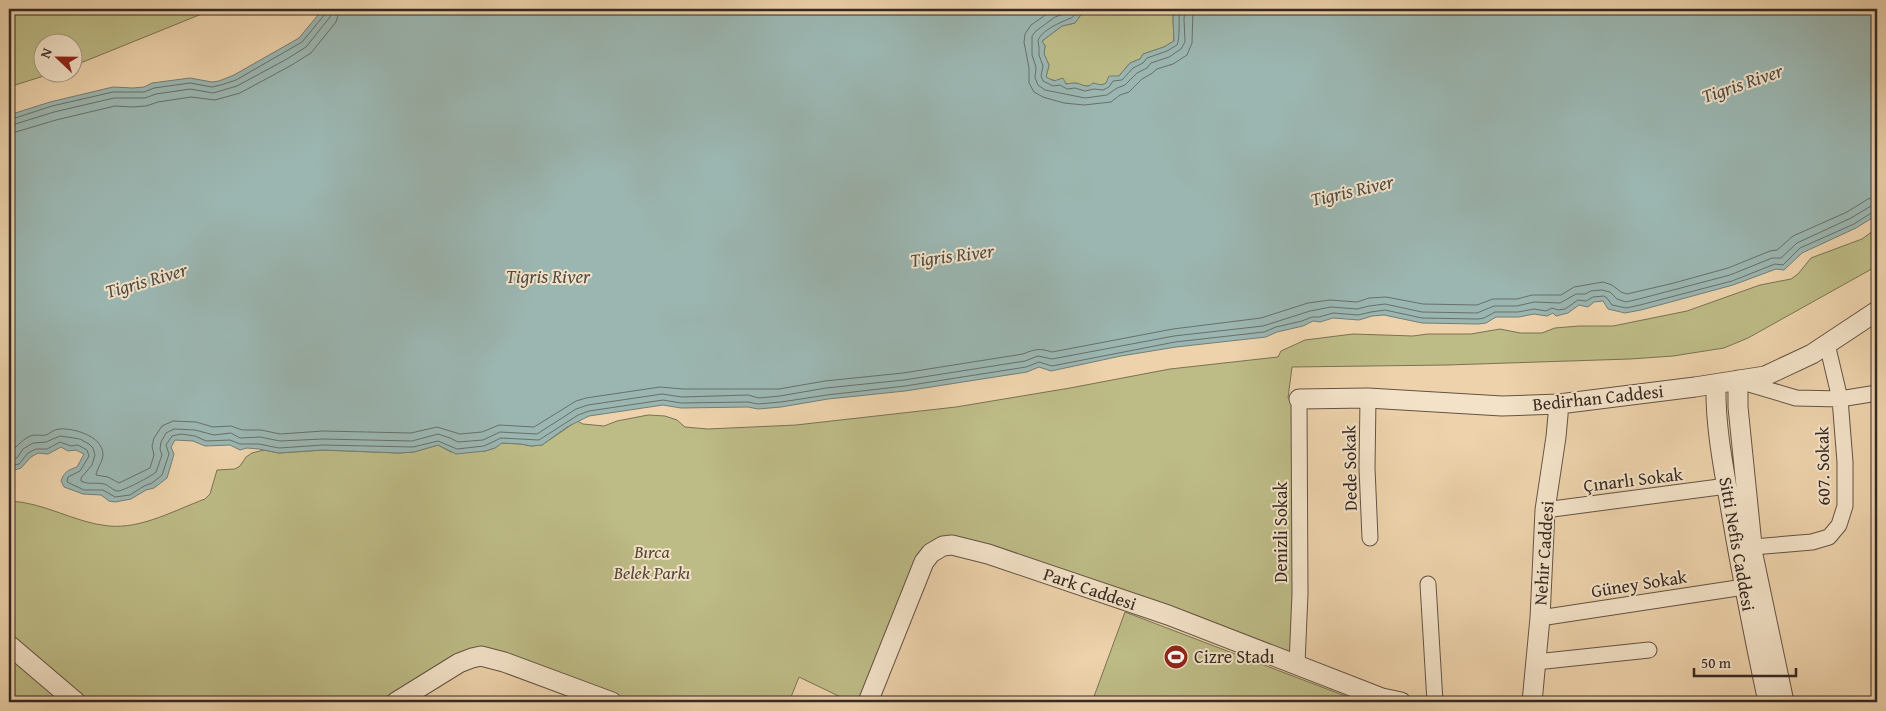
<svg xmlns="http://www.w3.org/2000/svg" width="1886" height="711" font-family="'Gentium Book Plus',serif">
	<rect width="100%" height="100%" fill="#edd2ab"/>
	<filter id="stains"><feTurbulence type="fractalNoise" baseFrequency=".004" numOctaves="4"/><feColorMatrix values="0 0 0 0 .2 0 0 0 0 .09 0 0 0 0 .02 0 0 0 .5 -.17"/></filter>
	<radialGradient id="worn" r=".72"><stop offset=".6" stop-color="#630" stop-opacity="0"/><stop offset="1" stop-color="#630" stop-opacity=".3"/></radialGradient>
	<path fill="#bdbb86" stroke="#7a7254" d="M9,9H214L73,66L72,42H42V72L53,73L9,87Z
		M1085,9H1174L1173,18L1174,41L1164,47L1143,54L1140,59L1130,63L1119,76L1102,85L1085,86L1076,83L1069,84L1049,79L1046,77L1049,65L1044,54L1045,46L1042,41L1062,26L1075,23Z
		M1877,228V266L1748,338L1724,348L1705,351L1673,356L1630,359L1447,365L1292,367L1288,398L1299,399L1297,664L1168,615L937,549L868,702H851L799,677L789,702H612L492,658L396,702H9V501C44,502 75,523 109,526C142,529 175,510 205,499L210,494L217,470L235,469L240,466L246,457L252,453L264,450L279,453L323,450L399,453L414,452L438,445L451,452L485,451L495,448L501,443L521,444L531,446L542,445L577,421L583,424L604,426L617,421L648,415L665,416L677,420L685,427L708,429L796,425L956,407L1070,388L1170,369L1278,357L1281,351L1305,340L1353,334L1413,336L1428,334H1471L1500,329L1520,333H1542L1555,328L1579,326H1613L1687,311L1760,285L1791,279L1798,274L1811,258L1862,239Z
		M1125,612L1361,702H1092Z"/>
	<path fill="#9bb6b1" stroke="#737e78" d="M323,9H1085L1075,23L1062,26L1042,41L1045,46L1044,54L1049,65L1046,77L1054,81L1063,78L1066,84C1068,84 1071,83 1074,83C1082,83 1086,90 1093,83L1102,85L1106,83L1109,76H1119L1130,63L1140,59L1143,54L1164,47L1174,41L1173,18L1174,9H1877V215L1856,228L1802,253L1784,270L1776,269L1733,285L1641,310L1625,313L1608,309L1603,301L1594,302L1588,307L1579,305L1568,313L1556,316L1553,313L1547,316L1534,314L1519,317H1496L1486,323L1478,324L1422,323L1384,315L1372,316L1359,320L1333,318L1320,322L1313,321L1303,326L1277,332L1266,337L1176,347L1121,356L1051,371L1039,367L1027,372L905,391L828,399L781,407L758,409L748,407L681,408L663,405L589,416L567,427L542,445L531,446L521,444L502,443L495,448L485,451L456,454L438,445L414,452L399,453L323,450L279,453L259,449L247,448L240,450L230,445L205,446L193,441L175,440L171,447L174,454L167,478L154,488L146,490L131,499L115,502L109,501L101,495L83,494L64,487L61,481C64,472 68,470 77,467L84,454L76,450L68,451L61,447L48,454L38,453L31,457L21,468L9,472V115L50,102L113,87L133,88L144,87L152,83L190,78L212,82L219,81L234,75L299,38Z"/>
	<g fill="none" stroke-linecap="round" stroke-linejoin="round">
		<path stroke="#68706a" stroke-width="1" d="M1054,9L1031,25L1025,34L1024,42L1029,68V83L1034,92L1043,97L1064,103L1084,105L1111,102L1120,95L1129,92L1142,79L1151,74L1157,69L1173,64L1187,55L1192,43L1193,9
			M1071,9L1069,12L1055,17L1036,31L1032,36V55L1036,67L1035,78L1038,85L1045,90L1085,98L1107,95L1117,88L1125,85L1137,73L1147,68L1151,63L1169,57L1181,49L1185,42L1184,19L1185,9
			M1079,9C1076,12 1074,17 1071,18C1061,22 1040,31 1038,41L1039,47V55L1043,66L1041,76L1043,81L1053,86L1060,85L1067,89L1075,88L1085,91L1094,89L1103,90L1109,87L1113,81L1122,80L1133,68L1143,63L1147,58L1167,51L1177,45C1180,39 1179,18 1179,9
			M9,120L52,106L113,92H144L154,88L190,83L212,87L221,85L236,80L302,42L325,14L326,9
			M9,126L54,112L114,98H145L156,94L190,89L213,93L237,86L287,59L306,47L330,17L333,9
			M9,134L56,120L115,106L132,107L146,106L158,102L191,97L215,100L240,93L290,66L311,53L336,22L340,9
			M9,452C15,450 21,440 30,436C35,434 41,436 46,435C51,433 54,429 60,429C74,428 102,436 103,454C103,462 97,468 96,475L108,477L119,483L150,468L154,455L152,446L154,438L162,426L173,421L196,422L213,427L231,426L242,430H261L280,434L323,431L411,433L437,427L460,434L482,432L499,425L534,427L576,401L586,398L660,387L683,389H779L825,381L903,373L1023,354C1035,349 1040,348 1052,352L1173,329L1261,318L1308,303L1330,300L1357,302L1369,298L1386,297L1423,304L1477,305L1493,299H1517L1532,295H1561L1574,287L1603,282L1612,285L1621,292L1627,294L1674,283L1728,268L1770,251L1777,250L1793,236L1847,212L1868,199L1877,197
			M9,460L17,458L23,449L33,443L46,442L60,436L80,439L89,444L93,448L95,455L92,465L81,478V481C89,485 96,482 104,484C109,485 113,491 118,491C123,491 152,476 156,472L162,455L160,449L161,442L166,433L174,429L195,430L214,435L231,433L240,438L260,437L280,441L323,439L412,441L438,434L450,438L458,442L483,440L500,432L537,434L576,409L588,405L662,394L682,397L748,395L759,398L780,396L826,388L904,380L1025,361L1038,356L1052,359L1174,336L1263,326L1310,311L1331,307L1357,309L1369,306L1385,304L1422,312L1477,313L1494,306H1517L1534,302L1560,303L1576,294H1585L1591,291L1602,290L1610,292L1617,299L1626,302L1639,299L1730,275L1772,258H1781L1797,243L1851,218L1871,206L1877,205
			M9,466L19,464L28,453L36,449H47L60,442L71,446L78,445L87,450L89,456L80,471L68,477L67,482L84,490H103L115,497L130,495L144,486L152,483L162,475L169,454L166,445L172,436L181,434L195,436L206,441L230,440L240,444H259L279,448L323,445L413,447L438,441L457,449L484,446L501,438L539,440L578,415L589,411L663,400L681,403L748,402L758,404L781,402L827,395L905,386L1026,367L1039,362L1052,366L1175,342L1264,332L1276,327L1302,321L1312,317H1319L1333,313L1358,315L1371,312L1385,310L1422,318L1478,319L1484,318L1495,312H1518L1534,309L1546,311L1552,308L1558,310L1565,309L1578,300L1586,301L1593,297L1604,296L1607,298L1612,305L1626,308L1640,305L1732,281L1775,264L1783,265L1800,248L1854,224L1873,212L1877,211"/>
		<defs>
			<path id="minor" d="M1739,381L1796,398L1840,399L1877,393
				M1368,398L1367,468L1370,538
				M1545,510L1727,486
				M1753,547L1812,542L1829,537L1839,525L1845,506V462L1840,399L1827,344
				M1428,584L1435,702
				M1540,618L1744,587
				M1536,662L1649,650
				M1297,664L1300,594L1299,399"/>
			<path id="tertiary" d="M1738,380V407L1753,555L1784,702
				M1716,384C1715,424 1723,465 1730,505C1741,571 1754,636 1768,702
				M1299,399L1368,398L1502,406L1559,404L1695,387L1765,376L1812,354L1877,311
				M9,645L76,702
				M396,702L459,663L472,658L481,656L504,662L612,702
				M868,702L924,562L931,553L943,546L952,545L988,554L1168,615L1382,698L1401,702
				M1532,702L1540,618L1545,510L1556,437L1559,404"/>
		</defs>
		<use href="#minor" stroke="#645345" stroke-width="17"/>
		<use href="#tertiary" stroke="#645345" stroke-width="21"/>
		<use href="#minor" stroke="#f3e2c8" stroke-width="15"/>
		<use href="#tertiary" stroke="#f3e2c8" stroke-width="19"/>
	</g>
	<defs>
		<symbol id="stadium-disc" viewBox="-11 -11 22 22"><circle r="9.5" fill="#8f2418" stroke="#f3e2c8"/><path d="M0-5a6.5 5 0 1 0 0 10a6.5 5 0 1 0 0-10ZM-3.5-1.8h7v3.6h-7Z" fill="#fff"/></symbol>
	</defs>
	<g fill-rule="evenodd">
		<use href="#stadium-disc" x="1162" y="643" width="28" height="28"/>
	</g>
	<g text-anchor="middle" stroke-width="4" stroke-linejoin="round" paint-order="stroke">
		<g font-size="18" fill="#362923" stroke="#f3e2c8">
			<text transform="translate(1598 398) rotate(-6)" y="6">Bedirhan Caddesi</text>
			<text transform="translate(1823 466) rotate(-91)" y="6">607. Sokak</text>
			<text transform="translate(1350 468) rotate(-91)" y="6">Dede Sokak</text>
			<text transform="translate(1633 480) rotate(-7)" y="6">Çınarlı Sokak</text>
			<text transform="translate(1281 532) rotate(-90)" y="6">Denizli Sokak</text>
			<text transform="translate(1737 544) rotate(80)" y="6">Sitti Nefis Caddesi</text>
			<text transform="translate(1544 553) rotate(-86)" y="6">Nehir Caddesi</text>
			<text transform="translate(1639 584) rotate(-9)" y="6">Güney Sokak</text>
			<text transform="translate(1090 589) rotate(19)" y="6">Park Caddesi</text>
		</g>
		<g font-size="18" font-style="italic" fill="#514637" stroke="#f3e2c8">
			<text x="652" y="558">Bırca<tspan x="652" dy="21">Belek Parkı</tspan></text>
		</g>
		<g font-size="18" fill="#362923" stroke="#f3e2c8" text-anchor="start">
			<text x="1194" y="663">Cizre Stadı</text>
		</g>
		<g font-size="19" font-style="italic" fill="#4f4c46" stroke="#f3e2c8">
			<text transform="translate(1742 83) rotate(-19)" y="7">Tigris River</text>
			<text transform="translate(1352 190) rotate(-13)" y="7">Tigris River</text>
			<text transform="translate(952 255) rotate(-7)" y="7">Tigris River</text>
			<text x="548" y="283">Tigris River</text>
			<text transform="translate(146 280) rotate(-16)" y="7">Tigris River</text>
		</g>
	</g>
	<rect width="1886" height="711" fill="none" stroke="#edd2ab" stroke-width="30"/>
	<rect x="10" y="10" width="1866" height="691" fill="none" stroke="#362923" stroke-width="2.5"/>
	<rect x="15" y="15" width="1856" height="681" fill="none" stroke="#362923"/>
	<g transform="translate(58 58) rotate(292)"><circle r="24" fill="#f3e2c8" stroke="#a79886"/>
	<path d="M0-4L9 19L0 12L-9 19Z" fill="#8f2418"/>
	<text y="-8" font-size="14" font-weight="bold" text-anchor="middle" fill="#362923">N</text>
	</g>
	<path d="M1694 668v8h102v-8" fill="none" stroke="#362923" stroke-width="2.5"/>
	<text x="1701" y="668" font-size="15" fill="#362923" stroke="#f3e2c8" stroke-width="4" paint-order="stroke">50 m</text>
	<rect width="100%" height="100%" filter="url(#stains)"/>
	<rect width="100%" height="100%" fill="url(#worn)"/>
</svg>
